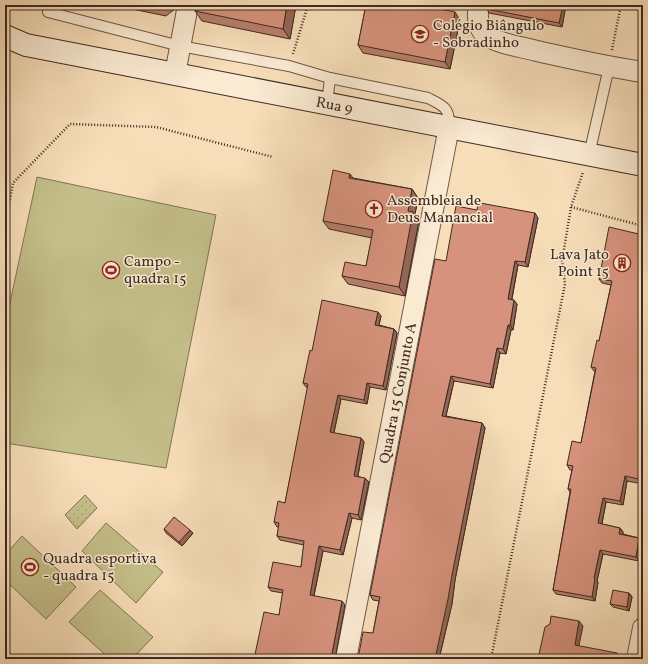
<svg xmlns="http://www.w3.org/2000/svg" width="648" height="664" font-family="Vollkorn,serif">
	<defs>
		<pattern id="park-dots" width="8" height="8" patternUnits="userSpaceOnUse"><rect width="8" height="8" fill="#c4bf8a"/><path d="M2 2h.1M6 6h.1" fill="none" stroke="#a9a477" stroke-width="1.8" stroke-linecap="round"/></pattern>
	</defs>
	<rect width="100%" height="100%" fill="#f7deb9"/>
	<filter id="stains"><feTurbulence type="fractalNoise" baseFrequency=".005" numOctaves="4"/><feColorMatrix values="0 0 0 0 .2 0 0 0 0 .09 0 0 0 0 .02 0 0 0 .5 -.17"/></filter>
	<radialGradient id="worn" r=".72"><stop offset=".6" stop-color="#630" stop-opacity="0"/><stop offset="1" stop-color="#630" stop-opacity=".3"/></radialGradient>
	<path fill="#c4bf8a" stroke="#817456" d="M37,177L216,215L166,468L5,443V326Z
		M106,523L163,572L136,603L82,551Z
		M22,536L76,587L46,619L5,580V555Z
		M100,590L153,637L132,659H110L69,622Z"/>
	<path fill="url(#park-dots)" stroke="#817456" d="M85,495L97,508L77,529L65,515Z"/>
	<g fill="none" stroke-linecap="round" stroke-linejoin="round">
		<defs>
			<path id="lane" d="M48,12L180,46L289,66L330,78L428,98C444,106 450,108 449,127
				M327,104L330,78
				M589,155L609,67"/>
			<g id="street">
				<path d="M479,5C477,14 477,27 485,34C496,44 523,47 537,51C573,59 607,67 643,72"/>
				<path d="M175,74L188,5"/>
				<path id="s1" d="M346,659L449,127"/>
				<path d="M637,659L643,628"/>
			</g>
			<g id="secondary">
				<path id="s2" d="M5,36L26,45L643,165"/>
			</g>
		</defs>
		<use href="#lane" stroke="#6c5748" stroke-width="12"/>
		<use href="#street" stroke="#6c5748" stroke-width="22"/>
		<use href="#secondary" stroke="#3e2a22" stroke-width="24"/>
		<path stroke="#3e2a22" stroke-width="2.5" stroke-dasharray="1 2" stroke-linecap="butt" d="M612,50L621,5
			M293,54L308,5
			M571,207L643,226
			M5,226L13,183L70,124L156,127L273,157
			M491,659L565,284L562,261L571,207L583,172"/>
		<use href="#lane" stroke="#faead2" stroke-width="10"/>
		<use href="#street" stroke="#faead2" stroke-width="20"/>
		<use href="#secondary" stroke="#faead2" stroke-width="22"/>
	</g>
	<path fill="#b87e6b" stroke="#3e2a22" d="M113,5H177L176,8L166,16Z
		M196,5H296L290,39L202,21L195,11Z
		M366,5H425V6L460,20L450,69L363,53L358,45Z
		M487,5H566L562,27L489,13L487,9Z
		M353,178L412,189L418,198L415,214L419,220L405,296L348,284L342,276L366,266L372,238L329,229L323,221Z
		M477,210L538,218L528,267L518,265L512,299L517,304L513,330H511L506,354L500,353L493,388L454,381L446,416L482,423L485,428L455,580L452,604L439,659H358L373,633L379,601L373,600L370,595L446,261Z
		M643,235V484L627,481L623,505L606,502L602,524L620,528L623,532V534L639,538L642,542L639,561L603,554L597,581L598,582L595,601L556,594L553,590L570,492L568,489L572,470H570L567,465L581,443L595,371H594L591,367L599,341L611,285L602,283L599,279Z
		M381,316L379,325L394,329L397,333L386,390L370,387L367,404L341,399L334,433L361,438L364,442L358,476L369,482L361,520L352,518L343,555L323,551L314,596L345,605L279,615L283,593L271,591L268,587L301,567L304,545L280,540L277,536L279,527H277L274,522L285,503L308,388L306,387L303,383L312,351Z
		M164,529L193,533L182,546L166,533Z
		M629,593L632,597L629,611L613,607L610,604Z"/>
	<path fill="#966657" stroke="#3e2a22" d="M287,5H296L290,39L283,29Z
		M563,5H566L562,27L559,23Z
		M455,12L460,20L450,69L445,62Z
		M350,174L356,182L349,178Z
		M412,189L418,198L415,214L419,220L405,296L399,287L408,211Z
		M535,213L538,218L528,267L525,262Z
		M643,259V276L640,273Z
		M515,261L518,265L511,303L508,299Z
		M514,300L517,304L513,330L510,325Z
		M378,312L381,316L378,329L375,325Z
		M643,324V336L641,333Z
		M508,325L511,330L506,354L503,349Z
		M394,329L397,333L386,390L383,386Z
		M497,348L500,353L493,388L490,384Z
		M643,375V386L641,384Z
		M451,376L454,381L445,420L442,416Z
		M367,383L370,387L367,404L364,400Z
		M338,395L341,399L333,436L330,432Z
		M482,423L485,428L455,580L452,604L439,659H435Z
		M361,438L364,442L357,480L354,476Z
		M625,476L627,481L623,505L620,501Z
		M365,478L369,482L361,520L358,515Z
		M603,498L606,502L601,528L598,523Z
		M349,513L352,518L343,555L340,550Z
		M620,528L623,532L622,538L619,534Z
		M190,530L193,533L182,546L179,542Z
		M639,538L642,542L639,561L636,557Z
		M319,546L323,551L313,599L310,595Z
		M600,550L603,554L597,581L598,582L595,601L592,597L594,578Z
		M629,593L632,597L629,611L627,607Z
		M342,601L345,605L335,659H331Z
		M579,621L583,626L578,650L575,645Z
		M617,653L621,659H616Z"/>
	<path fill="#d6927c" stroke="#3e2a22" d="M196,5H287L283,29L195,11Z
		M366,5H420L455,12L445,62L358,45Z
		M487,5H563L559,23L487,9Z
		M333,170L350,174L349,178L412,189L408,211L413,212L399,287L342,276L345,262L366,266L373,230L323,221Z
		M480,203L535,213L525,262L515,261L508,299L514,300L510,325H508L503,349L497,348L490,384L451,376L442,416L482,423L452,575L448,599L435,659H358L363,632L373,633L380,597L370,595L435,259L446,261L456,206L477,210L478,205H480Z
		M609,227L643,235V259L640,273H643V324L641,333L643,334V375L641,384H643V480L625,476L620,501L603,498L598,523L620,528L619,534L639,538L636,557L600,550L594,578H595L592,597L553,590L571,489H568L573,466L567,465L572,441L581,443L596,368L591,367L597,340L599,341L612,281L599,279Z
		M322,300L378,312L375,325L394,329L383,386L367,383L364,400L338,395L330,432L361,438L354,476L365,478L358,515L349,513L340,550L319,546L310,595L342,601L331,659H254L264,612L279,615L283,590L268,587L273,562L301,567L304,541L277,536L279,523L274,522L278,501L285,503L308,384L303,383L310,350L312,351Z
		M174,517L190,530L179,542L164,529Z
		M613,590L629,593L627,607L610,604Z
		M551,616L579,621L575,645L617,653L616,659H538L545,627L550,624Z"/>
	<defs>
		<symbol id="school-ring" viewBox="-11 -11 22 22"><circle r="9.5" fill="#faead2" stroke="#8f2418" stroke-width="1.5"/><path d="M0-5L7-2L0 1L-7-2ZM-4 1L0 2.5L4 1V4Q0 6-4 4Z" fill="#8f2418"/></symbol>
		<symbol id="church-ring" viewBox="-11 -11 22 22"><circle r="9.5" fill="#faead2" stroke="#8f2418" stroke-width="1.5"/><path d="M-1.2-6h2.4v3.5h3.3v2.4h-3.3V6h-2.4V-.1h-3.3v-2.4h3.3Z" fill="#8f2418"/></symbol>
		<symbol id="building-ring" viewBox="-11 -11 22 22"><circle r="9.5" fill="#faead2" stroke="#8f2418" stroke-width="1.5"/><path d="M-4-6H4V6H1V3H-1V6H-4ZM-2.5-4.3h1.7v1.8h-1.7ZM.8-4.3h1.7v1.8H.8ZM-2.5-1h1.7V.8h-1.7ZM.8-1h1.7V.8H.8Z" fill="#8f2418"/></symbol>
		<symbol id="stadium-ring" viewBox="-11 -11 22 22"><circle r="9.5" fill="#faead2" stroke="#8f2418" stroke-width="1.5"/><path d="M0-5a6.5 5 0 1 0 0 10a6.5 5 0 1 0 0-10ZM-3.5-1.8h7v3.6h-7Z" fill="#8f2418"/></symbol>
	</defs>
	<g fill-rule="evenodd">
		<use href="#school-ring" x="410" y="24" width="20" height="20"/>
		<use href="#church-ring" x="364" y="199" width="20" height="20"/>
		<use href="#building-ring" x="612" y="253" width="20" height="20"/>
		<use href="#stadium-ring" x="101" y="260" width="20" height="20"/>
		<use href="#stadium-ring" x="20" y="557" width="20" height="20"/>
	</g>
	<g text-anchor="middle" stroke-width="3" stroke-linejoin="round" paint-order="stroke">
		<g font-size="15" fill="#3e2a22" stroke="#faead2" text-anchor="start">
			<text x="433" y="30">Colégio Biângulo<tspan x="433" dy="17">- Sobradinho</tspan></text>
			<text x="387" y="205">Assembleia de<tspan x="387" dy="17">Deus Manancial</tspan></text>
			<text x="609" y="259" text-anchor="end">Lava Jato<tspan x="609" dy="17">Point 15</tspan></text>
			<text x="124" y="266">Campo -<tspan x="124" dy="17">quadra 15</tspan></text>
			<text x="43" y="563">Quadra esportiva<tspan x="43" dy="17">- quadra 15</tspan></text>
		</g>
		<g font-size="15" fill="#3e2a22" stroke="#faead2">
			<text dy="5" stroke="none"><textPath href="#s2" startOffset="337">Rua 9</textPath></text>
			<text dy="5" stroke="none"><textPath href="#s1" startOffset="271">Quadra 15 Conjunto A</textPath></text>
		</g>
	</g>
	<rect width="648" height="664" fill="none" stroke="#f7deb9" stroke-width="20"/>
	<rect x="6" y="6" width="636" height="652" fill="none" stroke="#3e2a22" stroke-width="2"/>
	<rect x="10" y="10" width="628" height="644" fill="none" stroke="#3e2a22"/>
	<rect width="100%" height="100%" filter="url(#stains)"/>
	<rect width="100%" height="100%" fill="url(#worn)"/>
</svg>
